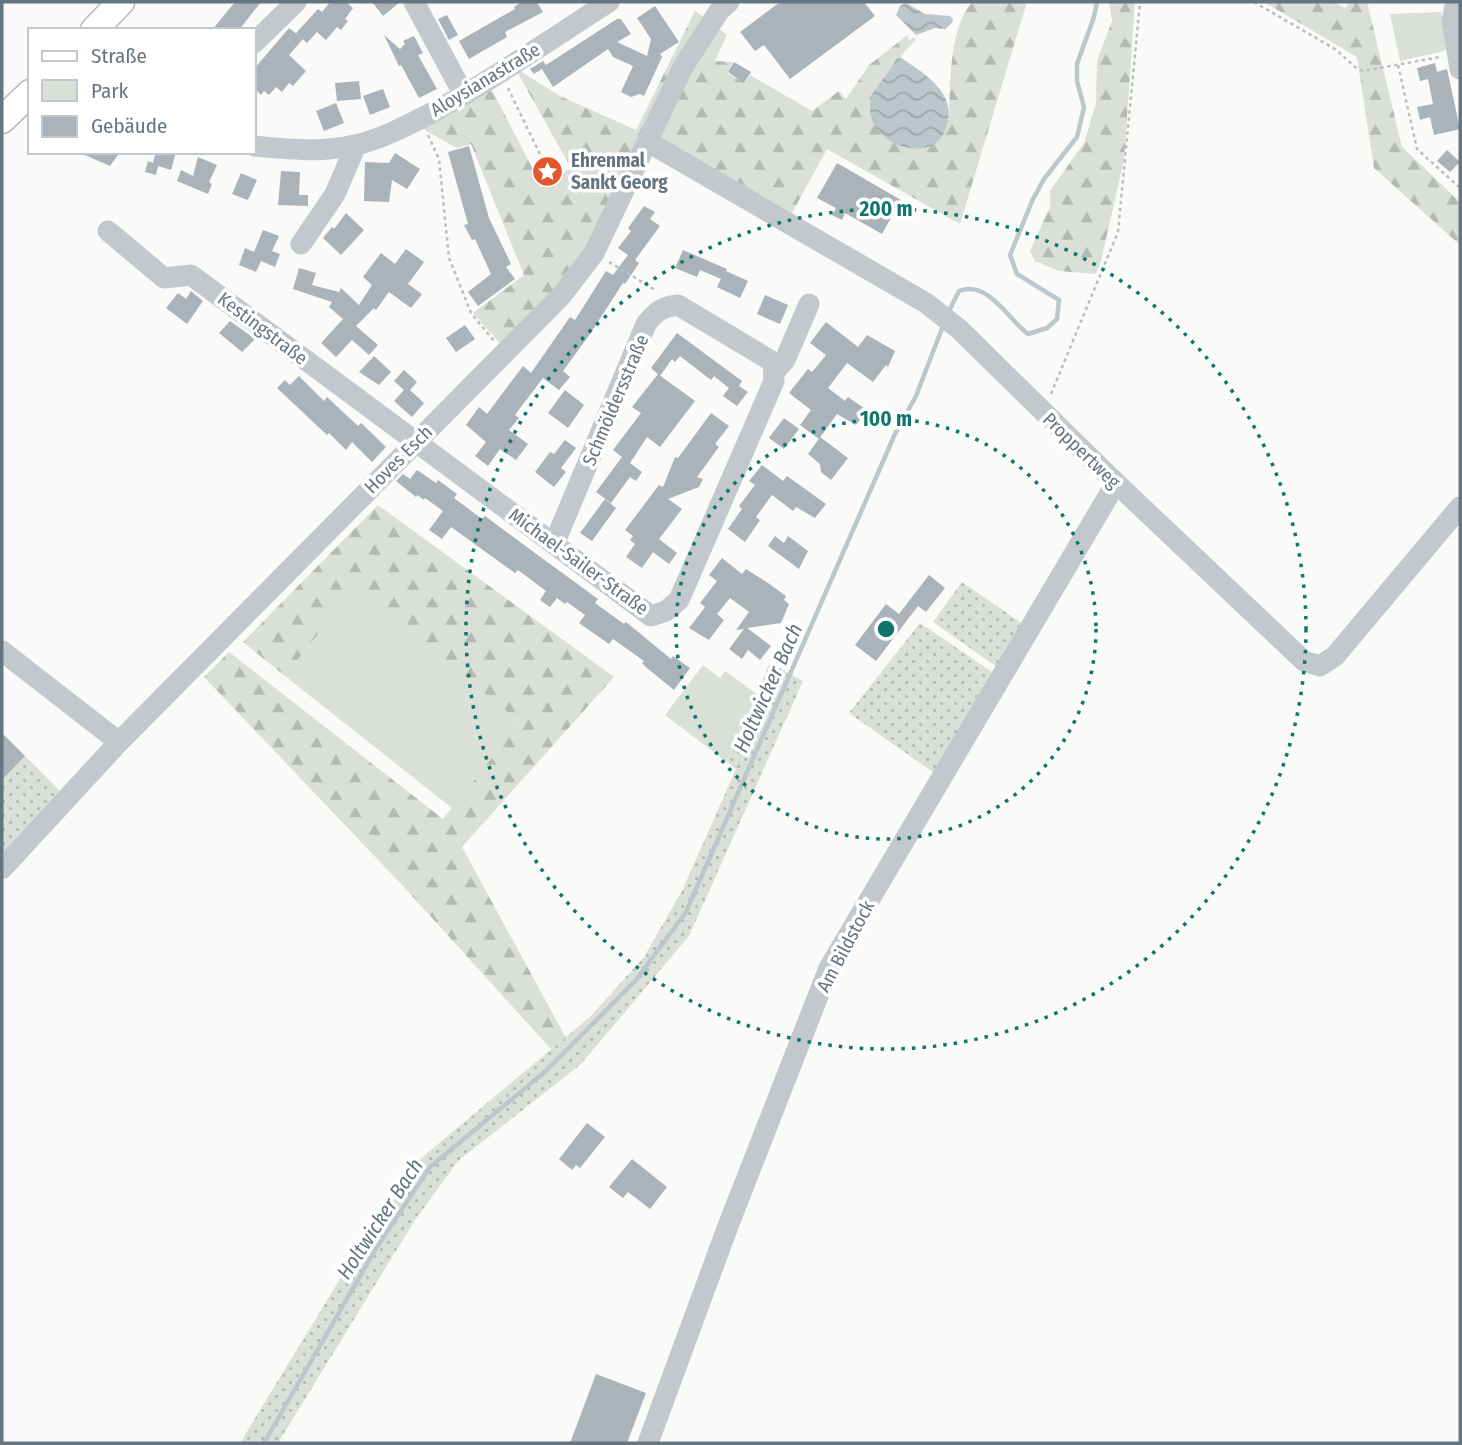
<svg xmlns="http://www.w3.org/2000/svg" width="1462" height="1445" font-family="'Fira Sans Condensed',sans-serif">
	<defs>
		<pattern id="grass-dots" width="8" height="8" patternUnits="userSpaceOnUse" patternTransform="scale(1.75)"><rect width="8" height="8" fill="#dadfd7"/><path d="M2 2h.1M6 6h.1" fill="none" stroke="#b4b9b4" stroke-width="1.8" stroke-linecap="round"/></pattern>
		<pattern id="forest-firs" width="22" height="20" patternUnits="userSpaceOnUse" patternTransform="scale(1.75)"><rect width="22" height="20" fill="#dadfd7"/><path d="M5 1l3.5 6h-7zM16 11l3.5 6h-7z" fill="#b4b9b4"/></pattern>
		<pattern id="water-waves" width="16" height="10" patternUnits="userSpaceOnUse" patternTransform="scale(1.75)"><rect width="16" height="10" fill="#bbc7cb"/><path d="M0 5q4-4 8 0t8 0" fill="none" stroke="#9ca6aa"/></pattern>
	</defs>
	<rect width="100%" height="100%" fill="#fafaf8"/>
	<path fill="url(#grass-dots)" d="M962,582L1024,625L997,667L933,622Z
		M920,623L995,674L940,777L849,713Z
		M770,663L803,681L689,936L581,1064L458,1161L415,1220L278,1443H240L406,1171L591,1016L644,957L682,891L736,769L727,762Z
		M25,756L64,795L2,861V779Z"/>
	<path fill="url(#forest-firs)" d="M973,2H1027L960,224L827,149L792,213L656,140L631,198L511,356L473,313L524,275L471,144L457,148L421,128L491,88L542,187L571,168L515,68L560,96L636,130L695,11L727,35L715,61L733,62L727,73L745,83L750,75L812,111L839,91L846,99L869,65L909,34L907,37L910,41L913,37L916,40C899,56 890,72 875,91L949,120C950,88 949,24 973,2Z
		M1109,2H1135L1124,160L1101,261L1096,274L1059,271L1035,261L1030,251L1050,207V191L1084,143L1096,103L1097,61L1112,21Z
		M1264,2H1334L1345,8L1350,2H1367L1402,147L1460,202V245L1374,168L1357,57Z
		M378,505L614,677L462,847L566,1038L551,1049L403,886L204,677L229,652L443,819L520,722L353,590L285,676L243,642Z"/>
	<path fill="#dadfd7" d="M1441,12L1448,48L1444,51L1400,61L1390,14Z
		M353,589L520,722L452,808L285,676Z
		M703,665L720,678L725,671L757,694L727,762L665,715Z"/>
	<path fill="url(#water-waves)" d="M906,3L925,14L950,16L953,19L952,23L945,29L935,28L916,35L896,15L900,6Z
		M901,58C926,74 959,95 946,128C944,134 939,142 933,145C904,158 863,133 871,100C875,84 890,74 896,59Z"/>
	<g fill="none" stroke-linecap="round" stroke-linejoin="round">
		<path stroke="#bbc7cb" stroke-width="4.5" d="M949,311L959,291C988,280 1008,319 1028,334L1047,328L1057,319L1059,300L1017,274L1010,255L1033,199L1044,179L1077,137L1084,107L1077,81V64L1094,17L1097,2
			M264,1443L375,1250L430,1167L547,1070L636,980L686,912L895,434L916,396L943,326"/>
	</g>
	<path fill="#aab3b9" d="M235,2H261L239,30H212Z
		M330,2H346L353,8L345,19L348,21L341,30L337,27L326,40L317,32L307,43L296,33L318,9L322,12Z
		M372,2H400L383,16Z
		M522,2H537L543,12L505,32L507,37L469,59L459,41L515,9L514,7Z
		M780,2H864L875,16L790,79L764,45L755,51L740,32Z
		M655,6L679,42L660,54L662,57L644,96L640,94L631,97L621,92L633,66L613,57L608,49L553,87L542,69L534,74L530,69L543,61L546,65L617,19H621L631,34L617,42L647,56L651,39L637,18Z
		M447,15L458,35L449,40L438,19Z
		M289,28L303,39L289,55L306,71L293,86L289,83L282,92L276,87L269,95L264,91L261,95L254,88V69Z
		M384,35L400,49L405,44L403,41L414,36L423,53L418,55L437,89L419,98L401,65L399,66Z
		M734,62L751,72L744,83L728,72Z
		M1435,63L1437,72L1447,69L1460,129L1434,135L1430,117L1420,120L1417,107L1433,104L1428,79L1420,81L1417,68Z
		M359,81L361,99L337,101L335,83Z
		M383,89L390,107L370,115L363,96Z
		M336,103L344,123L324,131L316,111Z
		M469,146L489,218L511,264L506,267L515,279L478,306L468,292L491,274L475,239L472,240L464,225L468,224L448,152Z
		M1447,150L1460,162L1450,172L1437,161Z
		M78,152H120L110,166Z
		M156,152H176L171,170L158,166L156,175L145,172L148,161L153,163Z
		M395,153L420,169L407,189L392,180L389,202L364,201L365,162L389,163Z
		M198,157L217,165L209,182L212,184L208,194L177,181L181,170L193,176Z
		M837,163L901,200L882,234L845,213L842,220L832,215L836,208L817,198Z
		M281,171L300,172L299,195H308V206L278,205Z
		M241,173L257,180L248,200L232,194Z
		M644,206L655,212L650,219L660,226L635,260L639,263L625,284L623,283L590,334L563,371L570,377L559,390L543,378L515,415L519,418L509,430L528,444L516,460L500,449L488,466L475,456L486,442L466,425L479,407L487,414L523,366L531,373L570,317L575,320L606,271L613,275L628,255L618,248L631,231L628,228Z
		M346,213L364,230L341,255L323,238L332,227L334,229Z
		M263,230L279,236L272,251L280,254L275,267L261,261L256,272L239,265L245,248L254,252Z
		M406,249L424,262L408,284L422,294L411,308L389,292L376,310L374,308L356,326L378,345L369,355L352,340L336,357L321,343L343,319L329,307L332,302L293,289L299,268L316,273L312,285L339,292L341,288L359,305L372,285L363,277L381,253L395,264Z
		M683,250L727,269L726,271L748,281L740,298L717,287L721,279L700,270L697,277L675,268Z
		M191,291L203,301L187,324L166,308L178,293L186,299Z
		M765,295L788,305L780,324L757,314Z
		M230,321L255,339L242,352L219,333Z
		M826,322L858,347L867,335L895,351L888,367L886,365L873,382L847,363L828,388L845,401L848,397L867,410L856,425L837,414L819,439L800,425L811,410L789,393L808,369L812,372L826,355L810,343Z
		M465,325L475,339L456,352L446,338Z
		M677,333L742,381L739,386L748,392L737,406L723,396L729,388L714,376L711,380L680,356L675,362L672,359L660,376L651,368Z
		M374,356L391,372L379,385L359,372Z
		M404,370L417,382L410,390L424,403L412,417L394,401L404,390L394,381Z
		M658,374L695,401L660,447L647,437L630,463L642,472L636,481L630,477L611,503L596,492L622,457L613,450L641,413L632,407Z
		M299,376L324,401L327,397L358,426L361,423L386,447L372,462L352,442L346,450L329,433L327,435L277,388L285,380L290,385Z
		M565,390L584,405L568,428L548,413Z
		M711,413L729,426L715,444L719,447L697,477L703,479L699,487L668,499L682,509L659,539L677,553L669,564L653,552L642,568L626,557L635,544L630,540L633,536L625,530L659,485L663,487L675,457L678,458Z
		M784,418L799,429L784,449L769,438Z
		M820,437L848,458L831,480L821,472L820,464L808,454Z
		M565,440L576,448L561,468L566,472L554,487L535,472L550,452L554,454Z
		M762,465L783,481L787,476L826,504L815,518L796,507L793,511L772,495L756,517L760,520L745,542L728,529L742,509L739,506L755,485L749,481Z
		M417,470L436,483L438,480L457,494L454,498L482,519L485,516L524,545L598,599L595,603L624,624L626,622L671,659L673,656L690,668L674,690L647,668L642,663L644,661L613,639L609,644L579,623L585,615L567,602L565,604L557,598L550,607L540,600L546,591L518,570L515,573L451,527L442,539L429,530L443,511L425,498L424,500L417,495L416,497L396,481L403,474L410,479Z
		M605,499L616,508L592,541L580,533Z
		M775,536L784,543L788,536L808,551L799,569L768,546Z
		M722,558L742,574L746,569L768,583L786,596L784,600L789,604L781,623L747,628L771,646L760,660L748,650L742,659L729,649L744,629L736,630L749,612L730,598L717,614L724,620L709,640L689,628L705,607L700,603L717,581L709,575Z
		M929,575L945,588L926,612L918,606L876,661L855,645L886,604L899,614Z
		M2,733L25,756L2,780Z
		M587,1123L605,1137L580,1168L576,1165L572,1170L559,1159Z
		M632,1159L667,1187L650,1209L628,1192L623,1198L609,1187Z
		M596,1374L646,1393L627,1443H570Z"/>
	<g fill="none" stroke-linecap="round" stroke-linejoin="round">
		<defs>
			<path id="major" d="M94,30L121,2
				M2,120L30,93"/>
		</defs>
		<use href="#major" stroke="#b5babe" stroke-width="29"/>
		<path stroke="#bbbfc2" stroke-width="2.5" stroke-dasharray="3.5 3.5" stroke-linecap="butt" d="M1254,2L1335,49L1355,67L1363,71L1440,57
			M1398,65L1417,149L1460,188
			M508,88L548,171
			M428,135L439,159L449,258L471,313L494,341
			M609,262L657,291
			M1051,394L1118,232L1140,2"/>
		<path stroke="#c3c8cc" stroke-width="21" d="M414,2L464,95
			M1456,2L1452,21L1460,69
			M254,43L296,2
			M648,142L926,303L959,329L1116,483L1304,661L1320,666L1335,656L1460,507
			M254,146C287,149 321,153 355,145C382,139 408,125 433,112C494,79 551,39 609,2
			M108,231L164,278L191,275L651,616L666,611L679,600L774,381L773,362L678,305C662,307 656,311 646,324L554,544
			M301,244L335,194L356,145
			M775,371L785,360L809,304
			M2,651L119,742
			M2,869L119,742L561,296L594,253L683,67L719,11L729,2
			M648,1443L728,1226L829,968L1116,483"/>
		<use href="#major" stroke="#fff" stroke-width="26"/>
	</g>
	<g fill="none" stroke="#0f766e" stroke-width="3.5" stroke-dasharray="3.5 7">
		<circle cx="886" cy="629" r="210"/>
		<circle cx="886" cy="629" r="420"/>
	</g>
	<defs>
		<symbol id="sight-disc" viewBox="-11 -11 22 22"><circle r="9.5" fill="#e4572e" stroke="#fff"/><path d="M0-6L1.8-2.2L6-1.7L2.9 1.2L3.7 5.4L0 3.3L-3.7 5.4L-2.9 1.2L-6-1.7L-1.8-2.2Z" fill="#fff"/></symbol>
	</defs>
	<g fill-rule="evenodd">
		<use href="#sight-disc" x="530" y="154" width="35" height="35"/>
	</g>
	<g text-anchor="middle" stroke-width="7" stroke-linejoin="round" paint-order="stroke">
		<g font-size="19" fill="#657683" stroke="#fff">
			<text transform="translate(485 79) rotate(-31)" y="7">Aloysianastraße</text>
			<text transform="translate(263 328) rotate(37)" y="7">Kestingstraße</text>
			<text transform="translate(615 400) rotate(-67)" y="7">Schmöldersstraße</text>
			<text transform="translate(1082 450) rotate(44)" y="7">Proppertweg</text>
			<text transform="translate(398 459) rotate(-45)" y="7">Hoves Esch</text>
			<text transform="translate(579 561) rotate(36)" y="7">Michael-Sailer-Straße</text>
			<text transform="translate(845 946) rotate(-62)" y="7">Am Bildstock</text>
		</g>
		<g font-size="19" font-weight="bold" fill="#657683" stroke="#fff" text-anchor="start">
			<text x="571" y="167">Ehrenmal<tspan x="571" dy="22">Sankt Georg</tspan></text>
		</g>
		<g font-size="21" font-style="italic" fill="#60757c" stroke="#fff">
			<text transform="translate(768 688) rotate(-66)" y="7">Holtwicker Bach</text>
			<text transform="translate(380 1219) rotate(-57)" y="7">Holtwicker Bach</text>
		</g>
	</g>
	<circle cx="886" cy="629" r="10" fill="#0f766e" stroke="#fff" stroke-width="3.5"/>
	<g font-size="21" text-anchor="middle" font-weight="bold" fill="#0f766e" stroke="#fff" stroke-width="7" stroke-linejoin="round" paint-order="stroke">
		<text x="886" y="216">200 m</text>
		<text x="886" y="426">100 m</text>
	</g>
	<rect width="1462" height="1445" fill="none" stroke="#657683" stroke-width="7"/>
	<rect x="28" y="28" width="228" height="126" fill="#ffffff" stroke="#c1c8cd" stroke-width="2"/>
	<rect x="42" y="51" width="35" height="10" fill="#ffffff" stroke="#c1c8cd" stroke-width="2"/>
	<text x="91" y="63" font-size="21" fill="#657683">Straße</text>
	<rect x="42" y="80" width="35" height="21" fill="#dadfd7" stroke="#c1c8cd" stroke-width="2"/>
	<text x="91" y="98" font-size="21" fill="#657683">Park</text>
	<rect x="42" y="116" width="35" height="21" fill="#aab3b9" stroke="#c1c8cd" stroke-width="2"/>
	<text x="91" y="133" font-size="21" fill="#657683">Gebäude</text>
</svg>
